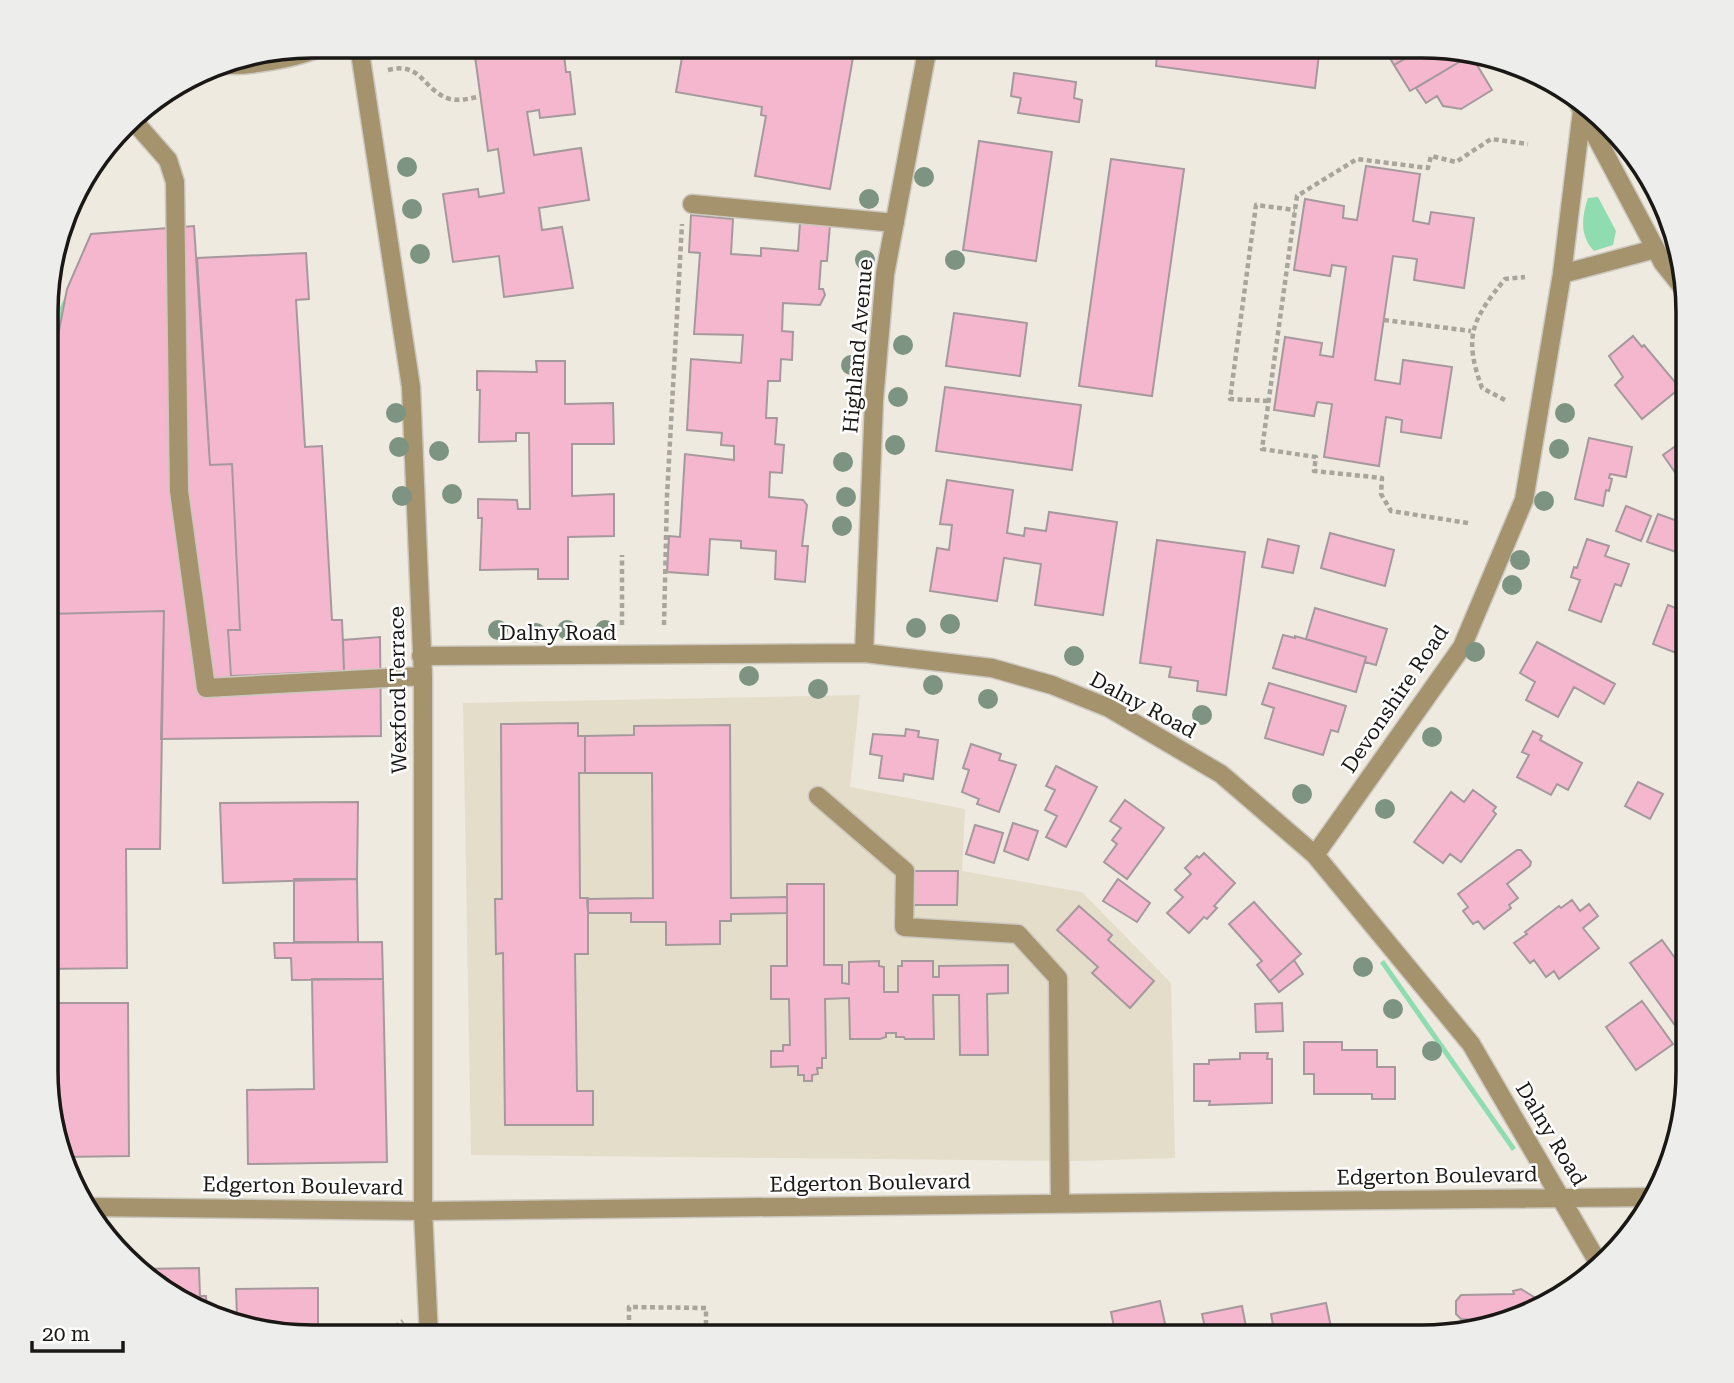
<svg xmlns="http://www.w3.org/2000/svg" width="1734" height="1383" font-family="'Roboto Serif',serif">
	<rect width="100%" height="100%" fill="#eeeadf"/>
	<path fill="#e4ddca" d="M860,695L850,787L965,809L962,871L1082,892L1171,983L1175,1158L1079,1161L471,1155L463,703Z"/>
	<path fill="#90dcb1" d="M1598,197L1616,231L1613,245L1594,251C1579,235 1582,216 1588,198Z
		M69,290L48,395C48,356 48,324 69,290Z
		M1384,960L1516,1148L1512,1151L1380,963Z"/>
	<path fill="#f5b7cd" stroke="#a6999d" stroke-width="2" d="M499,46H563L566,72H570L575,114L540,118L539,110L527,112L534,155L581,148L589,200L539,208L542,230L562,227L573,288L504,297L499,256L453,262L443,194L478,189L479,197L504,193L498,149L488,151L474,49Z
		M684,46H855L830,189L755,176L766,116L761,115L762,107L676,92Z
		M1034,46H1086L1085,53Z
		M1158,46H1320L1315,88L1156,66Z
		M1383,46H1426L1394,65Z
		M1426,46H1440L1471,55L1410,91L1394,65Z
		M1471,55L1492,90L1461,109L1443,106L1437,96L1426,103L1416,88Z
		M1014,73L1076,82L1074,98L1082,100L1079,122L1018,113L1021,98L1011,96Z
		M979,141L1052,152L1036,261L963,250Z
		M1111,159L1184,169L1152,396L1079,386Z
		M1366,166L1420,174L1413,221L1429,224L1431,212L1474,218L1464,288L1414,280L1417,259L1393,256L1375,380L1400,384L1403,360L1452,367L1441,438L1401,432L1402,420L1386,417L1379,466L1324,457L1332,404L1317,402L1314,416L1274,410L1285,337L1322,343L1320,355L1333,357L1346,267L1332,265L1330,276L1294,270L1305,199L1344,206L1343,218L1357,220Z
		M691,215L733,219L731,254L761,256V248L798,251L800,223L830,225L827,261H821L819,289H823L825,295L820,305L783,303L782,331L793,332L792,360L781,359L780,381H768L766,418H777L775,444L784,445L782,473L770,472L769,497L803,500L807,505L802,546H808L805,582L775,579L776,551L741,548V541L710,539L708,575L667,572L669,536L680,537L685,454L734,460V446L721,445L722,433L687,430L691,359L741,363L743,335L694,334L700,253L689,252Z
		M194,226L210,465L232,464L240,630H228L231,676L344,671L343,640L380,637L381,736L161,739L164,611L47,614L48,388L67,289L91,234Z
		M306,253L309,299L296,300L305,447L322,446L332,620H342L344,671L231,676L228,630H240L232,464L210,465L197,258Z
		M954,313L1027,323L1020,376L946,366Z
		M1633,336L1642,347L1644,345L1680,388L1642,419L1615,385L1623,377L1609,356Z
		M536,361H565V404L613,403L614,444H572V496L614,494V536L568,537V579H538V569L480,570L482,518H478V499L517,500L518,509H530L529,433H516V441L479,442L480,390H477V371L537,372Z
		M945,387L1081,405L1072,470L936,451Z
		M1589,438L1632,447L1626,477L1610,474L1609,478L1612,479L1609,491L1606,490L1603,506L1575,499Z
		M1687,438L1688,471L1679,478L1663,455Z
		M947,480L1013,490L1007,533L1024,536L1025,528L1046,531L1049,512L1117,522L1103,615L1035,605L1041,564L1004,558L997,601L930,591L937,548L949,550L952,525L940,524Z
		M1626,506L1651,516L1641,541L1616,531Z
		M1658,514L1686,524L1676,552L1647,542Z
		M1330,533L1394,550L1385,586L1321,568Z
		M1268,539L1299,546L1293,573L1262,567Z
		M1587,539L1609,546L1605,556L1629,564L1621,586L1615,584L1601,622L1569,610L1580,580L1571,577L1574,567L1577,568Z
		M1157,540L1245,552L1226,695L1197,691L1198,681L1169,677L1171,667L1140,663Z
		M1668,605L1688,613V644L1684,656L1653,644Z
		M1315,608L1387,629L1376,665L1365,662L1366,657L1306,639Z
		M164,611L160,849H126L127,968L46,969L47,614Z
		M1283,635L1295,638V636L1366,657L1356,692L1273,668Z
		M1537,642L1615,684L1604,704L1574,687L1558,717L1526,700L1535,682L1520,673Z
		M1269,683L1346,706L1338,732L1331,730L1323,755L1265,738L1274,708L1262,704Z
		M578,723V736H585V773H579L580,898H588V954H575L577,1091H593V1125H505L503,953L496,954L495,899H502L501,724Z
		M730,725L731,898L787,897V913L731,914V921H720V944L666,945V922H631V913H588L587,899L653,898L652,773H585V736L634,735V726Z
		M906,729L919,731L918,737L938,740L933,779L904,774L903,781L879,778L882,756L870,754L873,734L905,736Z
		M1533,731L1542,736L1540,740L1582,763L1568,790L1557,784L1551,795L1517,777L1529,755L1522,752Z
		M971,744L1001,754L999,760L1016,765L999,812L977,804L979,799L962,792L969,770L963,768Z
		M1056,766L1097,787L1066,847L1046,837L1057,816L1045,810L1055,790L1046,786Z
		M1638,782L1663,794L1650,819L1625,806Z
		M1473,790L1496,807L1493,811L1496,814L1461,862L1450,854L1443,863L1414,842L1451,792L1464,802Z
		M1125,800L1164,828L1127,879L1104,862L1117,844L1112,840L1121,828L1110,821Z
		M358,802L357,879L223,883L220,803Z
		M1013,823L1038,831L1028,860L1004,851Z
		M975,825L1003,833L994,863L966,854Z
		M1517,850H1521L1531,862L1530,866L1507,884L1518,898L1509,905L1511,908L1484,929L1478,921L1473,924L1463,911L1468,907L1458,894Z
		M1204,853L1235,883L1214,906L1217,908L1207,919L1204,917L1189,933L1167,913L1183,897L1175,890L1191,874L1185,868L1197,856L1199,858Z
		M912,871H958L957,905H913Z
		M294,879H357L358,942H294Z
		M1118,879L1150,903L1137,922L1103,901Z
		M787,884H824V965H842V983L849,984V962L879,961V966L884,967V992H898V966H902V961H933V977H939V966L1008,965V993L987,994L988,1055H960L959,995H933L934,1039H905L904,1037H896V1033H886V1037L880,1039H850L849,998L825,999L826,1058H822V1068H817L818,1074L812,1075V1081H804V1075H798V1066L771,1067V1051H783V1045H790L789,999H771V966H787Z
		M1572,900L1580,911L1589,904L1598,916L1583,928L1599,948L1559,979L1554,971L1546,977L1534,960L1530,963L1514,943L1527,934L1525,932L1559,906L1561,908Z
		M1254,902L1301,954L1270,981L1257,965L1262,961L1229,924Z
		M1079,906L1112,935L1108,940L1154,981L1130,1008L1092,973L1098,967L1057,930Z
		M1662,940L1688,976V1014L1674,1024L1630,963Z
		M382,942L383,979L292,980L291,958H275L274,943Z
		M1294,960L1303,974L1279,992L1270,981Z
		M312,979H383L387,1162L248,1164L247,1090L314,1089Z
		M1642,1001L1673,1044L1636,1070L1606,1027Z
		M46,1003H128L129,1156L64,1157L46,1090Z
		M1282,1003L1283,1031L1256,1032L1255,1004Z
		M1304,1042H1342V1050H1377V1067H1395V1099H1372V1094H1314V1074H1304Z
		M1240,1053H1268L1267,1059H1272V1103L1209,1105L1210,1101H1194V1064H1209V1060L1240,1059Z
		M199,1268L200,1296H206L207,1315L140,1274V1269Z
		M318,1288V1337H294L210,1317H237L236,1289Z
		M1521,1289L1534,1297L1535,1309L1525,1317L1486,1325L1483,1320L1461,1319L1456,1314V1301L1461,1295L1514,1294L1513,1291Z
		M1160,1301L1168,1337H1116L1111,1312Z
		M1326,1303L1333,1337H1275L1271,1314Z
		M1242,1306L1248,1337H1207L1202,1314Z
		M641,1325H689V1337H641Z"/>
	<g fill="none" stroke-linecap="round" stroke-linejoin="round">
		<defs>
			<path id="minor" d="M359,46L411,387L423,676V1211L429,1337
				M218,64C244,68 299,58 323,46
				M1575,97L1663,263L1683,288
				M132,119L168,160L175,182L179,491L206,688L423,676
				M692,204L895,223
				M1562,274L1655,249
				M864,653L874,400L885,274L928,46
				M421,656L864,653L992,668L1052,685L1109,708L1221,774L1315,855L1471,1044L1599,1264
				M818,796L905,871L904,927L1018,934L1058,978L1060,1203
				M1315,855L1462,647L1524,500L1562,274L1582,111
				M86,1207L423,1211L1654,1197"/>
			<path id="major" d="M119,133L142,108
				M80,180L93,164"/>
		</defs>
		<use href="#minor" stroke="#ccc8bf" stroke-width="21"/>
		<use href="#major" stroke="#ccc8bf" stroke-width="21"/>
		<path stroke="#a8a59d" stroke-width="4.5" stroke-dasharray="5 3.5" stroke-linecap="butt" d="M388,70C422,61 423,91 450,99C459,101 468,99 477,97
			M1384,320L1471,331
			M1505,400L1482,388C1463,336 1472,320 1505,279L1525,277
			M1268,401L1230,399L1256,205L1295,210
			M1468,523L1391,511L1381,494L1382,478L1314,471L1316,457L1262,449L1295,210L1297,196L1357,159L1428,168L1431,156L1456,162L1491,139L1528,144
			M622,625V555
			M664,625L667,496L682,224
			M381,1337L403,1321
			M629,1337V1307L706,1308V1337"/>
		<use href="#minor" stroke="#a4936d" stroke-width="18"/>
		<use href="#major" stroke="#654c04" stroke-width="18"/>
	</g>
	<g fill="#7d9482">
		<circle cx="407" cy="167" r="10"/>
		<circle cx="924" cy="177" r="10"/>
		<circle cx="869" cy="199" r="10"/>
		<circle cx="412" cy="209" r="10"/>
		<circle cx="420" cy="254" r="10"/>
		<circle cx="865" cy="260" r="10"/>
		<circle cx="955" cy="260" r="10"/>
		<circle cx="903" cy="345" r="10"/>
		<circle cx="851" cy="365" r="10"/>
		<circle cx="898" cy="397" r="10"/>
		<circle cx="396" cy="413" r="10"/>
		<circle cx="1565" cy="413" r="10"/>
		<circle cx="895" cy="445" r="10"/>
		<circle cx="399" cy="447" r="10"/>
		<circle cx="1559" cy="449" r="10"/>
		<circle cx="439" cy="451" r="10"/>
		<circle cx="843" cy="462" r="10"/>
		<circle cx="452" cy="494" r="10"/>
		<circle cx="402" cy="496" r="10"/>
		<circle cx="846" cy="497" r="10"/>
		<circle cx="1544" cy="501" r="10"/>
		<circle cx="842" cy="526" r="10"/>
		<circle cx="1520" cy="560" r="10"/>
		<circle cx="1512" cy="585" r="10"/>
		<circle cx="950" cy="624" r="10"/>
		<circle cx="916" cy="628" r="10"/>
		<circle cx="498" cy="630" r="10"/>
		<circle cx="567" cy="630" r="10"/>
		<circle cx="605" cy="630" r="10"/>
		<circle cx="536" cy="633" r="10"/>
		<circle cx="1475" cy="652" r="10"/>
		<circle cx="1074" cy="656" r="10"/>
		<circle cx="749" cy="676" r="10"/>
		<circle cx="933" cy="685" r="10"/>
		<circle cx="818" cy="689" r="10"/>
		<circle cx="988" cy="699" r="10"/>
		<circle cx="1202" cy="715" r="10"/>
		<circle cx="1432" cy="737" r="10"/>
		<circle cx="1302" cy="794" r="10"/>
		<circle cx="1385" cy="809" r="10"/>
		<circle cx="1363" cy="967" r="10"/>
		<circle cx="1393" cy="1009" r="10"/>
		<circle cx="1432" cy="1051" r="10"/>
	</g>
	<g text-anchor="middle" stroke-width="5" stroke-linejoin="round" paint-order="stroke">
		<g font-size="21" fill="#191814" stroke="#fff">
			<text transform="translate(858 346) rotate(-85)" y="7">Highland Avenue</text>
			<text x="558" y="640">Dalny Road</text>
			<text transform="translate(398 690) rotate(-91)" y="7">Wexford Terrace</text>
			<text transform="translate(1395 699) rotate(-56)" y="7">Devonshire Road</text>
			<text transform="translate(1143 705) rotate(28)" y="7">Dalny Road</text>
			<text transform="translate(1551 1134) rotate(59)" y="7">Dalny Road</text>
			<text transform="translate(1437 1176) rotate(-1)" y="7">Edgerton Boulevard</text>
			<text transform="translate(870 1183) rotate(-1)" y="7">Edgerton Boulevard</text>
			<text transform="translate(303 1186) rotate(1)" y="7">Edgerton Boulevard</text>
		</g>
	</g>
	<path d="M0 0H1734V1383H0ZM312 58H1422A254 254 0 0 1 1676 312V1071A254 254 0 0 1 1422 1325H312A254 254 0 0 1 58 1071V312A254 254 0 0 1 312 58Z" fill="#ededec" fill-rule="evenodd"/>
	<path fill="none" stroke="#191814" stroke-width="3.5" d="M312 58H1422A254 254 0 0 1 1676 312V1071A254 254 0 0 1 1422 1325H312A254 254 0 0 1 58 1071V312A254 254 0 0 1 312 58Z"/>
	<path d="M32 1341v10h91v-10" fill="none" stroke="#191814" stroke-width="3.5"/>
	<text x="42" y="1341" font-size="21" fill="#191814" stroke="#ffffff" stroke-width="5" paint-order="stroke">20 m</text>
</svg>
